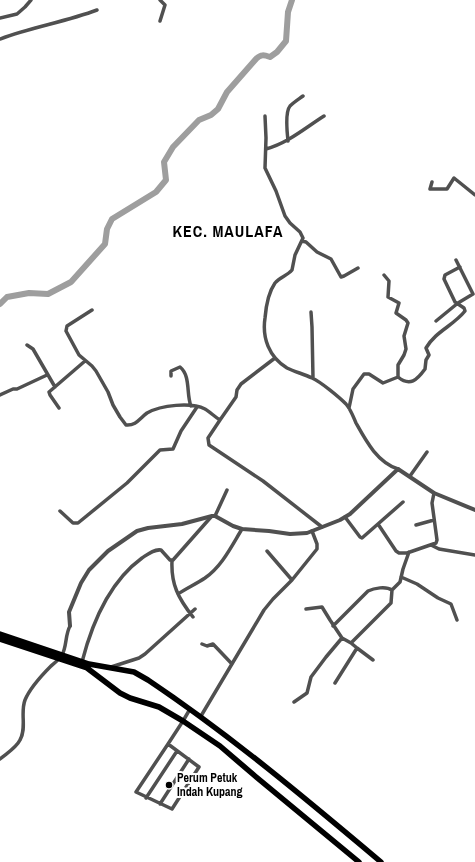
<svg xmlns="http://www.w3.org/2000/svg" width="475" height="862" font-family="'Archivo Narrow',sans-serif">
	<rect width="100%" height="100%" fill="#fff"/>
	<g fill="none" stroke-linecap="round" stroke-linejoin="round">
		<path stroke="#9e9e9e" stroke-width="6" d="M0,304L7,297L29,293L48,294L71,282L105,244L107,229L112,219L156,192L166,180L164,162L173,147L199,120L211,115L218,109L227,92L256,59C261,54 264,55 270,57L277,52L286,41L288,12L292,0"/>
		<path stroke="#505050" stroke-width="3.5" d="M0,18L17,14L25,7L31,0
			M160,21L165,5L160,0
			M0,39C32,27 65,22 97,10
			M265,116L266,138L265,168L276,191L285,216L290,223L300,232L303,238L295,255L292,270C287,276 280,277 275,283C268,293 266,306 265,318C262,338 269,357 287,368C295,372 304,374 312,378C321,382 339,397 346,404C351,410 353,416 356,423C366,441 377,462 398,469
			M288,141C287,132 285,112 290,106C294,102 299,99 303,96
			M266,149C288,143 305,128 324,116
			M432,182L430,189H447L454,178L475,195
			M302,241L306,242L317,252L331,259L341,277L344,276L358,268
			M384,275L389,281L388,297L399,303L396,313L406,320L408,323L404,336L406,349L404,355L398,365V377C410,387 417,380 425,369L426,360L429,355L426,348C436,331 453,326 465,311L464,308L455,302L444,279L445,275L460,267
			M92,310L67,326L66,331L79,355L92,366L96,371L108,392L113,405L120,417L126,425C136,426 140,418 147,413C161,405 191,402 205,409C210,412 215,417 220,420L236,397L237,390L241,384L275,358
			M311,312L312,327L313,378
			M436,321L458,303L473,294L456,260
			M27,345L33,349L55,387
			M171,376V371L180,367C191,376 186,394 191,406
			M0,395L13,389H17L47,375
			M59,408L50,395L49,392L85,361
			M349,408L353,389L364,374H369L383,383L398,377
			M220,420L208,438L209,445L263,481L322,527
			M410,476L427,452
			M60,511L73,523H78L127,483L160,450L173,449L181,431L197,407
			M215,516L227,490
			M345,517L360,537L362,538L403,502
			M378,524L396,551L399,553H407L436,543L437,540L432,503L434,493
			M416,525L434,520
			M431,545L439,549L475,555
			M267,551L292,580
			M172,561C171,584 178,598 193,617
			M401,577L417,584L438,598L451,604L457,620
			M178,594C187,588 196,584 205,578C222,566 231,547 242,529
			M306,609L322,607L330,620L342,638L351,643L391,603L392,590L400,582L403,569L409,552
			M333,626L368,591C374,588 386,586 392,590
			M202,644L207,646L213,644L232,664
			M357,648L373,660
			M82,662C92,623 109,582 142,558C148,554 154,549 161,550L170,560H173L211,517
			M111,667L139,658L145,654L195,609
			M335,683L357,648L351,643
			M294,702L307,693L311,677L326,657L342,638
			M201,716L264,610L273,599L292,580L317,549V544L312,531
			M168,744L136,792L172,809L199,767L168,744L183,721L190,709
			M0,759C7,753 16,748 20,740C27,728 20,713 25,700C30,688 41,676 51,666C55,663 59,659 62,655C67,646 65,635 70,626
			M146,798L177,751
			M160,804L189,759"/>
		<path stroke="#505050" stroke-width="4" d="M70,626L69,612L81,583L89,570L108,551L137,531L148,528L182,524L212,516H215L233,526L242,529L269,531L290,534L307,533L340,520L350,514L398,469L434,493L475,510"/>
		<path stroke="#000" stroke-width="5.5" d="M0,634L89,664L134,672L148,680C230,735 305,798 381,862
			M0,639L87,668L120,693L130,698L159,707L183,721L220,746L255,776L359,862"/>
	</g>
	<circle fill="#000" stroke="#fff" stroke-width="1.5" cx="169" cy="785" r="4"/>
	<g text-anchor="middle" stroke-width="4" stroke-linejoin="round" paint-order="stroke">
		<g font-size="12" font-weight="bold" fill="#000" stroke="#fff" text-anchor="start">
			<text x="177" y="782">Perum Petuk<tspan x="177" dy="14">Indah Kupang</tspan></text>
		</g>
		<g font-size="16" font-weight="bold" letter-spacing="1" fill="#000" stroke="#fff">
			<text x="228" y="237">KEC. MAULAFA</text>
		</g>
	</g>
</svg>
